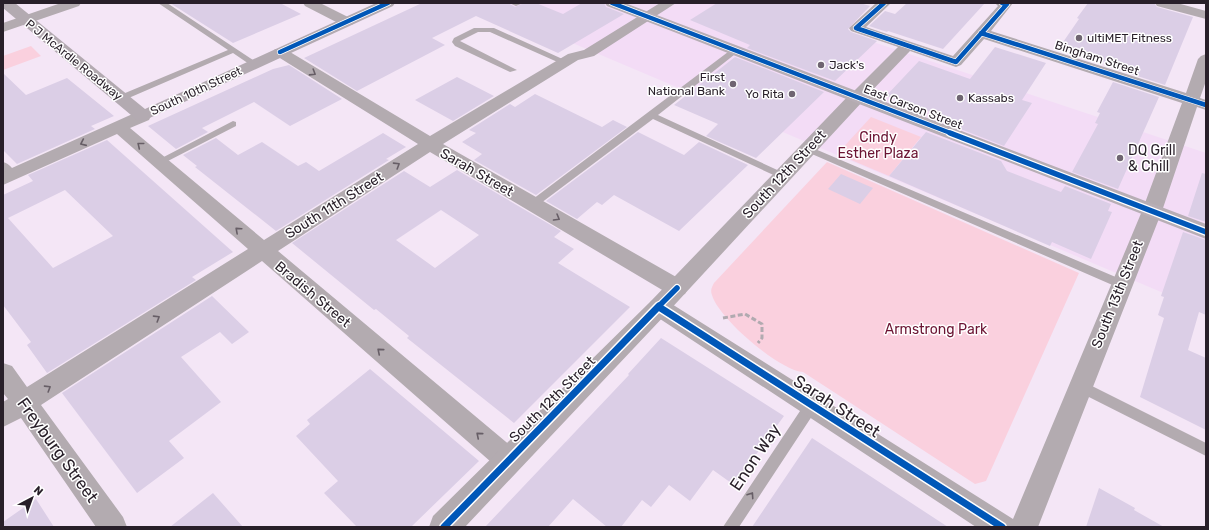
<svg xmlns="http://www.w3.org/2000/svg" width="1209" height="530" font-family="Rubik,sans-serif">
	<rect width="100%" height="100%" fill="#f4e6f6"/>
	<path fill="#f3dcf6" d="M478,3H756L1206,153V311Z"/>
	<path fill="#fad0de" d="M31,46L41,56L3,70V56Z
		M871,117L921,137L889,176L837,154Z
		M827,162L1079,273L986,481L975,484L803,372C780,371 718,318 712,295C710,290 712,287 714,283Z"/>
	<path fill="#dbcee6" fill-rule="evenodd" d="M170,3H280L301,14L233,43Z
		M422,3H508L515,7L524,3H536L563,14L582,3H604L606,7L624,14L558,53L476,16L432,38L445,45L357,91L304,58Z
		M717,3H860L870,6L848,29L851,32L877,41L835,81L747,48L750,45L690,20Z
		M907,3H985L943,49L888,31L887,32L869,26L885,11L895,14Z
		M1088,3H1154L1157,7L1193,17L1165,85L1119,70L1121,67L1059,48L1079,19L1077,18Z
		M995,47L1046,63L1022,100L1032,103L1004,146L935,119L939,115L886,96L919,61L970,79Z
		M735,57L824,92L756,158L706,136L718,124L674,105Z
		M289,65L342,99L290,126L254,102L202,128L208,132L176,149L148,126L273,69Z
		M3,73L26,95L67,78L114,116L91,126L95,129L17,164L3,150Z
		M457,77L494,96L453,121L415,100Z
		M1113,82L1159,97L1118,189L1072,172L1098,124L1095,123L1100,113L1097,112Z
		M535,94L602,127L613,120L627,127L536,195L474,160L482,154L462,142L476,133L469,130L510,104L515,107Z
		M638,132L684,155L699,142L748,165L679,231L614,195L602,205L597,202L577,219L546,201Z
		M926,132L1001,161L1007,171L1061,192L1065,186L1111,204L1108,211L1112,212L1091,259L1052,242L1050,246L889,176Z
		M383,133L406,147L386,159L389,160L276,231L195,167L197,166L183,155L216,138L238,155L262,142L298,166L306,162L319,171Z
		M107,140L233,252L192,277L196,280L47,373L27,345L31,342L3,305V195L33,181L28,175ZM65,190L113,236L53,268L8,218Z
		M457,170L561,231L554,237L574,249L558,263L630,307L514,423L407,338L409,336L376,309L374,310L292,243L404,171L430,187ZM441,210L479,235L435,268L396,240Z
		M1202,173L1206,174V222L1188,216Z
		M841,174L873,188L860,204L828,189Z
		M1183,232L1206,240V315L1199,312L1188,350L1206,358V430L1140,397L1164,318L1158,315L1164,297L1161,296Z
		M212,296L249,332L232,344L220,332L181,357L221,402L169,441L184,458L137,493L62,393Z
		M661,338L784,416L734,485L713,470L690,501L669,485L651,507L642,500L621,527H607L573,499L548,527H485L629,375L628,374Z
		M370,369L479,461L411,527H357L324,493L338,481L296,436L310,424L307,420Z
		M812,438L948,527H752Z
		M1099,488L1135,508L1134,510L1164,527H1086Z
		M213,493L243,527H170Z
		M36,499L54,527H3V522Z"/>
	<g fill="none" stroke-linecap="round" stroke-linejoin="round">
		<path stroke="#b1aab0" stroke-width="3" stroke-dasharray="5 2.5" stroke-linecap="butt" d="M723,318L745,314L762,324V338L758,343"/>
		<path fill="#b3abb0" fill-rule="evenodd" d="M158,3H167L259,64L252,66L233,53L124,100H118V96L228,50Z
			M509,3H523L516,6Z
			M474,28H494L569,62L562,64L490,32H478L460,41L517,70L510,72L455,46L452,42L454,38Z
			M732,49L739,51L658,115L786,174L788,176L786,178H780L653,119L537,206H529L528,204L529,202Z
			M233,121L236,122V126L164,163H158L156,161Z
			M808,146L1125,281L1127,284L1125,287H1117L805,151L803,149Z
			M3,162C9,163 14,170 17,175L15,177H9L3,171Z
			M1080,380L1206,443V456L1075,390L1074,386L1075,382Z
			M811,400L816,402L818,406L816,410L739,527H723L806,402Z"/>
		<path fill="#b3abb0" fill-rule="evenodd" d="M61,3H81L79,6L3,32V23Z
			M303,3H320L352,19L354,22L352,25H342L305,6Z
			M660,3H676L594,56L578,60L443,144L685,282L688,288L685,294L677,296L669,294L430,152L278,251L517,451L521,460L517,469L508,473L499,469L262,261L41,405L123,517L127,527H96L21,418L3,427V402L8,399L3,393V363L12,366L27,387L248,249L117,134L3,185V172L137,112L143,111L149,112L151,116L149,120L130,128L264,240L418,144L275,55L273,52L275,49H285L430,136L568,54L584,50Z
			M876,3H891L866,27L953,56L998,6L995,3H1013L991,31L1186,93L1198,59L1201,56L1206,54V81L1200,98L1206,100V110L1197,107L1162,211L1038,527H976L651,313L648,307L651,301L659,298L667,301L1013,519L1142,211L1182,103L984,39L961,65L956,67L910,51L863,100L857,102L851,100L849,97L851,94L898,47L851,31L849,28Z
			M1155,3H1177L1206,11V19L1157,6Z"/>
		<path fill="#b3abb0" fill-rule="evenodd" d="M857,92L863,93L865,97L863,101L667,313L465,527H429L433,516L651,301L851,93Z"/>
		<path fill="#b3aab1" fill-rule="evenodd" d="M3,3H15L145,109L376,3H395L393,6L143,121L137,120L3,8Z"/>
		<path fill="#b7aeb5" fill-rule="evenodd" d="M605,3H625L1206,224V239L607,6Z"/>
		<defs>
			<path id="cycleway-far2" d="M612,3L953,134
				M884,3L856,28L956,62L1007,4L1002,3
				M981,33L1206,105
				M280,52L388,3"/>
			<path id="cycleway-far1" d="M950,133L1206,232
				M658,307L677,288"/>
			<path id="cycleway" d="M659,307L1002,527
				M444,527L659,306"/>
		</defs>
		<use href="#cycleway-far2" stroke="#fff" stroke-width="6"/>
		<use href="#cycleway-far1" stroke="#fff" stroke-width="8"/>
		<use href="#cycleway" stroke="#fff" stroke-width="10"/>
		<use href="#cycleway-far2" stroke="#0057b8" stroke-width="4.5"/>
		<use href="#cycleway-far1" stroke="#0057b8" stroke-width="5.5"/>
		<use href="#cycleway" stroke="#0057b8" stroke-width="7"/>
	</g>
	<defs><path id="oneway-chevron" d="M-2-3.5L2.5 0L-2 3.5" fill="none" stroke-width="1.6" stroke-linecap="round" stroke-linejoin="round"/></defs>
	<g stroke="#675e66">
		<use href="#oneway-chevron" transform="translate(313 73) rotate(32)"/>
		<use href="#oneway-chevron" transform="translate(83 143) rotate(156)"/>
		<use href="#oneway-chevron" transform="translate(140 145) rotate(-141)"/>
		<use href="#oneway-chevron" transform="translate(397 165) rotate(-32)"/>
		<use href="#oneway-chevron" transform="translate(557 218) rotate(30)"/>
		<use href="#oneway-chevron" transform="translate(238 230) rotate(-138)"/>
		<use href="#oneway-chevron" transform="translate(157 318) rotate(-32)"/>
		<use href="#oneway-chevron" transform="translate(380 351) rotate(-140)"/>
		<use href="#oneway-chevron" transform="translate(48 388) rotate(-32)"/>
		<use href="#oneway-chevron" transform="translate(479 435) rotate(-140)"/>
		<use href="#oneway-chevron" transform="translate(751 495) rotate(-56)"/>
	</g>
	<g fill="#6f6571" stroke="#fff" stroke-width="1.5">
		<circle cx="1079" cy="38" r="4"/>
		<circle cx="821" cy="65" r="4"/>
		<circle cx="733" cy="84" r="4"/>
		<circle cx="792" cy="94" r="4"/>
		<circle cx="960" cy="98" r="4"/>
		<circle cx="1120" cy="158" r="4"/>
	</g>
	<g text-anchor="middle" stroke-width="3" stroke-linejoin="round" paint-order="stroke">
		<g font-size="12" fill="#281f29" stroke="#fff" text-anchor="start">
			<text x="1087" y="42">ultiMET Fitness</text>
			<text x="829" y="69">Jack's</text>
			<text x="725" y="81" text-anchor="end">First<tspan x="725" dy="14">National Bank</tspan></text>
			<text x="784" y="98" text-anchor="end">Yo Rita</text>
			<text x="968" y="102">Kassabs</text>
		</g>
		<g font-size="12" fill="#281f29" stroke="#fff">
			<text transform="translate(1097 58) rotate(18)" y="4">Bingham Street</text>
			<text transform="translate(74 60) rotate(39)" y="4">P J McArdle Roadway</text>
			<text transform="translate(196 91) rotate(-25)" y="4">South 10th Street</text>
			<text transform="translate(913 107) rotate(21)" y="4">East Carson Street</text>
		</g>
		<g font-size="14" fill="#6b1433" stroke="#fff">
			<text x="878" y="142">Cindy<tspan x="878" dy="16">Esther Plaza</tspan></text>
			<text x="936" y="334">Armstrong Park</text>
		</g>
		<g font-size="14" fill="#281f29" stroke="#fff" text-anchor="start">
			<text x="1128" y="155">DQ Grill<tspan x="1128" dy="16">&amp; Chill</tspan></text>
		</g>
		<g font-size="14" fill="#281f29" stroke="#fff">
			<text transform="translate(477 172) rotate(30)" y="5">Sarah Street</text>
			<text transform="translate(784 174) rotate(-47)" y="5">South 12th Street</text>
			<text transform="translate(334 205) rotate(-32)" y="5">South 11th Street</text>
			<text transform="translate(313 294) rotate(40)" y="5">Bradish Street</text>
			<text transform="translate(1117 294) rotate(-68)" y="5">South 13th Street</text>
			<text transform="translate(552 399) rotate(-45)" y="5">South 12th Street</text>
		</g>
		<g font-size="17" fill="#281f29" stroke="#fff">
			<text transform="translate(837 406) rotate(33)" y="6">Sarah Street</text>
			<text transform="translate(58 450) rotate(54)" y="6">Freyburg Street</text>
			<text transform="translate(755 457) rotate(-56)" y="6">Enon Way</text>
		</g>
	</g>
	<rect width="1209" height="530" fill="none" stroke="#281f29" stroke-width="8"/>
	<g transform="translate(32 498) rotate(41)" stroke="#ffffff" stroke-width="3" paint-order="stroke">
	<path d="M0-3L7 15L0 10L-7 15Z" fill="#281f29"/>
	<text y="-6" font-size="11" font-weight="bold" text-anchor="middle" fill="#281f29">N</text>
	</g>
</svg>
